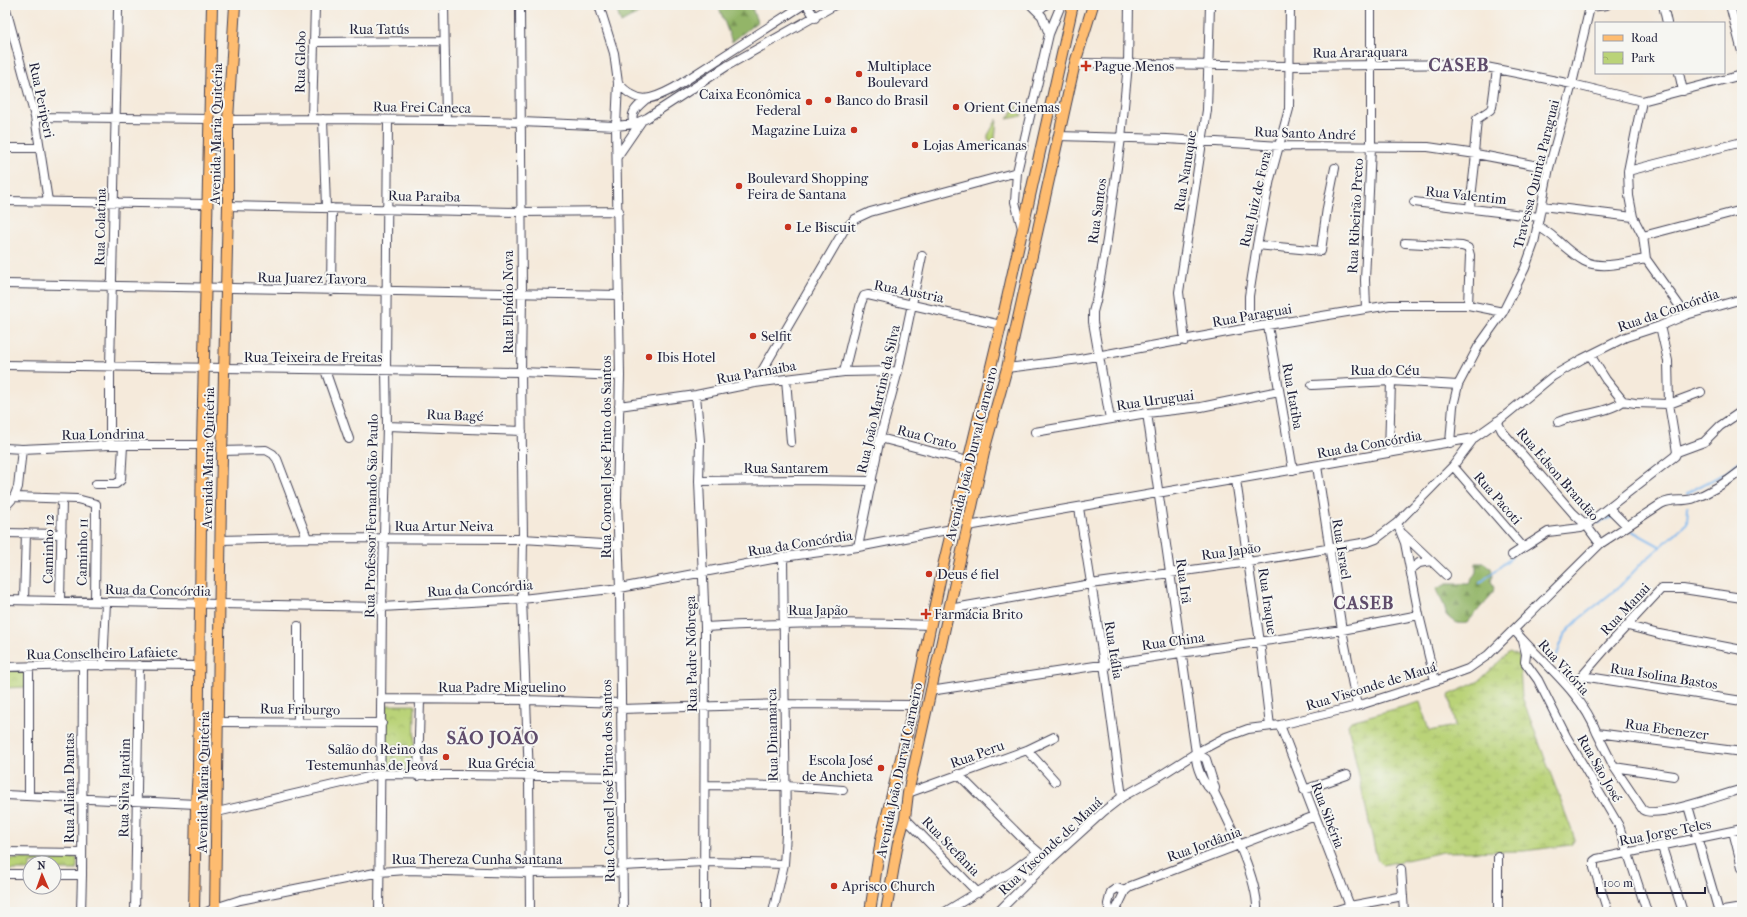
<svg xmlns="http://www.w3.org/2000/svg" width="1747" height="917" font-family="'IM FELL French Canon',serif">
	<defs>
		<pattern id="forest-firs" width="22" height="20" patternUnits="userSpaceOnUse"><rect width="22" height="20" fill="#93b568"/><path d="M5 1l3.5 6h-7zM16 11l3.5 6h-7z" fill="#789357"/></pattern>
		<pattern id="wetland-marsh" width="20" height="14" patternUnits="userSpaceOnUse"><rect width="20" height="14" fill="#bad378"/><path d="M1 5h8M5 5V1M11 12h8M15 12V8" fill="none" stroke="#a0b569"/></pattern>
		<pattern id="park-crowns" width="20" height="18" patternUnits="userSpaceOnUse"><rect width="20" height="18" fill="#bad378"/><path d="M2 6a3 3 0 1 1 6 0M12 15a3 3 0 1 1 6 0" fill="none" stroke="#a0b569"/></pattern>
	</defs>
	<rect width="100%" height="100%" fill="#f6f6f2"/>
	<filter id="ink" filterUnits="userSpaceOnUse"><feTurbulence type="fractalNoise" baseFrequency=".025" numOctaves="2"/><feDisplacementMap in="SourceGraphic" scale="8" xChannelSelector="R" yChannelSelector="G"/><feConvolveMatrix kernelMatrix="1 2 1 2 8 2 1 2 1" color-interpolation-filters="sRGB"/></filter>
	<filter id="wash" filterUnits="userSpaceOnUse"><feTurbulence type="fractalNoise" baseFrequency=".012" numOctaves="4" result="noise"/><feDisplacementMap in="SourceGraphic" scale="16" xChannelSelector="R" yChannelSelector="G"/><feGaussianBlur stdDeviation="0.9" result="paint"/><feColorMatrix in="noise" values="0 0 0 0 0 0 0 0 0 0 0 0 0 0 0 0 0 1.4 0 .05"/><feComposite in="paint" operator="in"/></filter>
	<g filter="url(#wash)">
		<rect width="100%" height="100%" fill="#f5eadb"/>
		<path fill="url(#forest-firs)" stroke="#5a6c52" d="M615,5H654L621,23Z
			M718,5H751L757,22L732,42Z
			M1476,563H1484L1491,568L1493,576L1491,581L1494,587L1493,593L1467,623C1457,625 1452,621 1446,615C1446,605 1439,598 1436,589L1447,584H1469L1476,572Z"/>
		<path fill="url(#wetland-marsh)" stroke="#6e7a5a" d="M1509,652L1519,656L1522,697L1575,839L1571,845L1524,851L1443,852L1383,865L1377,859L1348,725L1351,721L1420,702L1429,731L1455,726L1449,695L1479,681Z"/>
		<path fill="url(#park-crowns)" stroke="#6e7a5a" d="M5,670H26V687L5,688Z
			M387,705H415L414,770L386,771Z
			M77,858V870H54V863H30V870H5V859Z"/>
		<path fill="#bad378" stroke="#6e7a5a" d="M1017,106L1022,116L1007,119Z
			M997,119L995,139L991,141L988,139V135Z
			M393,745H407V767H393Z"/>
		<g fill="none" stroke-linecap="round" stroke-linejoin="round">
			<path stroke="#7eb7ee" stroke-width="2" d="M1687,493L1729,471L1742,458
				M1598,523L1613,517
				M1632,531L1661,547
				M1480,583L1512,557
				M1557,655L1564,635L1579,619L1619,587L1640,565L1687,523L1688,507"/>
		</g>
	</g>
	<g filter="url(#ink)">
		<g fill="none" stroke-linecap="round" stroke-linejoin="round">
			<defs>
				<path id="minor" d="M5,5L35,117L48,201
					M444,5L446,120
					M520,5L522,294L521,372L523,539L522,599L529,776L530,912
					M599,5L614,53L618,83L616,126L620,376L617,500L620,588L623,912
					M807,5L815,18
					M1031,5L1042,16L1049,34
					M1663,5L1667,23
					M1730,5L1742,52
					M1590,7L1607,5
					M1038,11L1045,5
					M314,42L444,41
					M1075,63L1290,66L1471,64L1572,84L1642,101L1742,75
					M1679,73L1683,91
					M618,83C638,105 650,101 674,88L803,5
					M1642,101L1628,171L1629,196L1633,217L1643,236L1646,259L1686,315
					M35,117L209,119
					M312,119L315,5
					M323,119L326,208
					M228,120L323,119L446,120L521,122L616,126L634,124L647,118L727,66L835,5
					M634,124C629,113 637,107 645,100
					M1058,136L1167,139L1280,146L1428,147L1476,154L1549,168
					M5,148H39
					M1474,153L1477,119L1490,110L1492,107L1497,69
					M617,157L641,122
					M1628,171L1742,142
					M5,201L207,204
					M1414,202L1539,217
					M228,206L521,212L619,211
					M1542,206L1633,217
					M1470,207L1476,154
					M1537,226C1550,232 1555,239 1566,248C1572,253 1578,258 1584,261C1601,270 1628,262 1646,259
					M1022,228L1015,202L1017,172L1049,34L1061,5
					M1643,236L1742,210
					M1405,243L1462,246L1468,248L1470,255L1468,305
					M1257,245L1321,251L1327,208L1335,168
					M5,284L619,295
					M331,291L332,208
					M1366,309L1365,280L1371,147V5
					M1268,326L1293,470
					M1660,326L1668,361L1669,404L1677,452
					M1249,328V296L1257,245L1270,179L1289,109L1290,5
					M1185,341L1179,292L1207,110L1210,5
					M1590,355L1606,380L1623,401L1635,403L1669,404L1701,392
					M5,365L521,372L620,376
					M1007,368L1080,359L1249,328L1390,305H1468L1503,312
					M325,370L349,439
					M844,372L861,303L864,296L868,295L1001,325
					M786,379L791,442
					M755,383L844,230L855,219L870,212L1017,172
					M1312,385L1391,381L1458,385
					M696,395L700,441L699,481L705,627L704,912
					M619,406L696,395L755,383L786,379L844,372L898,371
					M1147,413L1196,753C1195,765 1203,785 1214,792C1229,822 1259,880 1257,912
					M1110,419L1093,322V312L1096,301L1107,240L1121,138L1128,64L1129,5
					M1497,421L1502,431L1573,513L1586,525L1600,544
					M1558,422C1574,415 1612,412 1623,401
					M387,426L522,431
					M1035,432L1147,413L1201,407L1279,391
					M880,438L968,461
					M1450,443L1453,406L1458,385L1478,347L1503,312L1525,268L1534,243L1549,168L1572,84L1590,7L1585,5
					M110,445V367L118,10
					M5,448L22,449L110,445H202
					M222,451L266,450L273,454L277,459L307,538
					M1389,453L1391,381
					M1317,466L1342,630L1357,706
					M1453,466L1523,547
					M1236,480L1260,642L1270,726
					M699,481L796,480L872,481
					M96,484H116L121,480L123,446
					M14,497L77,499L96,504L95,601
					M5,507L14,497L18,487L22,449
					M1079,508L1104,664L1122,797
					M1609,508L1627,526
					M1397,523L1405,543L1419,615L1435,681
					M968,526L1474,438L1502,418L1553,376L1582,359L1626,337L1660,326L1686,315L1742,299
					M5,533L62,534
					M1403,534L1446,575
					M221,540L307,538L523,539L618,545
					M858,547L880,438L898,371L922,256
					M1512,555L1548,532L1581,528L1586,525L1675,456L1677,452L1704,442L1720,426L1742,411
					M1410,570L1419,563L1431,561
					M5,600L382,607L522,599L620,588L783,557L858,547L952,529
					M24,600L26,533
					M60,600L62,499
					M949,609L1091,584L1249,562L1368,542L1376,539L1397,523L1453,466L1474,438
					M298,626V723
					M1628,626L1659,634L1742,650
					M705,627C781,623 855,622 931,625
					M1514,630C1542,663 1581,691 1597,733L1742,752
					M1523,641L1526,654L1525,662L1538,680L1566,736L1619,826L1647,912
					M103,666L106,602
					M5,667L83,665L199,666
					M1582,676L1742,701
					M930,691L1180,653L1342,630L1419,615
					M1573,692L1582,676L1608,646L1661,589H1683L1742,598
					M382,699L527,700L621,703
					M621,709L784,704L914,705
					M218,722L382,723
					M1280,725L1350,906L1355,912
					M1597,733L1614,767L1643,810C1656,819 1725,794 1742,789
					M1027,750L1055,781
					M1196,753L1206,759L1215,788L1214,792
					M1614,767L1674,776
					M958,774L1022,838L1049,861
					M418,776L420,700
					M705,785L786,786L843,790
					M1304,790L1347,775
					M908,793L1027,750L1054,737
					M5,795L196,804
					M29,796V667
					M1688,806L1719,912
					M217,812L381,774L621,777
					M905,818L978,893
					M1733,831L1742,867
					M1662,847L1683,912
					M5,852L82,853
					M622,866L704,862L784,864
					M1017,868L1031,880
					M1401,869L1404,912
					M5,874H30
					M54,875H82
					M81,912L82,875L83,665
					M135,912L139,665
					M207,912L215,908L240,900L380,872L406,870L529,873L622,872
					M379,912L382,607L387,426L386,370L388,120
					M773,912L784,864L786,834L783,557
					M945,912L1011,872L1038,852
					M998,912L1049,861L1104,811L1122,797L1158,777L1196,753L1226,737L1248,729L1280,725L1357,706L1435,681L1468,669L1488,655L1600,544L1661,504C1673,498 1681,502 1692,499C1710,493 1727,482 1742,470
					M1110,912L1108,904L1111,892L1117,888L1125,891
					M1115,912L1125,891L1131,886L1315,816
					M1330,912L1350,906L1403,896
					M1498,912V856
					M1608,912L1594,868V861L1597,859L1742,829
					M1717,912L1742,908"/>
				<path id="major" d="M194,912L196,804L198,768L202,445L212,5
					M215,912L221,500L228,206V120L235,5
					M870,912L881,839L914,705L943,566L1001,325L1073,5
					M886,912L898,843L905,818L908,793L986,444L1007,368L1075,63L1093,5"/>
			</defs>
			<use href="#minor" stroke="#424053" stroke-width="10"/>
			<use href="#major" stroke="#424053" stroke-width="12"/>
			<use href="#minor" stroke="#fff" stroke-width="8"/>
			<use href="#major" stroke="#febc70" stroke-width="10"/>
		</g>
	</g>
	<g fill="#c8321e" stroke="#f6f6f2" stroke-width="1.5">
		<path d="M1084 60h4v4h4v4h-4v4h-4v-4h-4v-4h4z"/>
		<circle cx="859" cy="74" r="4"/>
		<circle cx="828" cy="100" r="4"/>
		<circle cx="809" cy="102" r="4"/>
		<circle cx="956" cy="107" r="4"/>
		<circle cx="854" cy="130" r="4"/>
		<circle cx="915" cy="145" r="4"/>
		<circle cx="739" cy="186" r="4"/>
		<circle cx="788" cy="227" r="4"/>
		<circle cx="753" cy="336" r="4"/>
		<circle cx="649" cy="357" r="4"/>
		<circle cx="929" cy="574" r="4"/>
		<path d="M924 608h4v4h4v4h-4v4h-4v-4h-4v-4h4z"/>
		<circle cx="446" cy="757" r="4"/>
		<circle cx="881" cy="768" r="4"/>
		<circle cx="834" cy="886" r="4"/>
	</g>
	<g text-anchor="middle" stroke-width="4" stroke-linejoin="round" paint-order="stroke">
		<g font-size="14" fill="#22223b" stroke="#f6f6f2">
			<text x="379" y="34">Rua Tatús</text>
			<text transform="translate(1360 52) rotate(-1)" y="5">Rua Araraquara</text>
			<text transform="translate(300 62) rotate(-89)" y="5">Rua Globo</text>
			<text transform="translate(42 100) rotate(78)" y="5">Rua Periperi</text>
			<text transform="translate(422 107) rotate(1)" y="5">Rua Frei Caneca</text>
			<text transform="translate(1305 133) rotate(2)" y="5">Rua Santo André</text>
			<text transform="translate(216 134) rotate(-89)" y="5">Avenida Maria Quitéria</text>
			<text transform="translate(1185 171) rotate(-81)" y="5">Rua Nanuque</text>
			<text transform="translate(1536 174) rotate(-76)" y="5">Travessa Quinta Paraguai</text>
			<text transform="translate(1466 195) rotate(6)" y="5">Rua Valentim</text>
			<text transform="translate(424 196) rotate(1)" y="5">Rua Paraiba</text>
			<text transform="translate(1255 199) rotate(-77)" y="5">Rua Juiz de Fora</text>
			<text transform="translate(1097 211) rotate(-82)" y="5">Rua Santos</text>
			<text transform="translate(1355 216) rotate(-87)" y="5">Rua Ribeirão Preto</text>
			<text transform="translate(100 227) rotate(-89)" y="5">Rua Colatina</text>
			<text transform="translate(312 278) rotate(1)" y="5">Rua Juarez Tavora</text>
			<text transform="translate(909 291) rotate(11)" y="5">Rua Austria</text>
			<text transform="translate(508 302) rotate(-90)" y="5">Rua Elpídio Nova</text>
			<text transform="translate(1668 310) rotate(-19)" y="5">Rua da Concórdia</text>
			<text transform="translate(1252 315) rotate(-10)" y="5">Rua Paraguai</text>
			<text x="313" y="362">Rua Teixeira de Freitas</text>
			<text x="1385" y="375">Rua do Céu</text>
			<text transform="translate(756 372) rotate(-10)" y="5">Rua Parnaiba</text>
			<text transform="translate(1293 396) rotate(80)" y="5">Rua Itatiba</text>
			<text transform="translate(878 399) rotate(-77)" y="5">Rua João Martins da Silva</text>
			<text transform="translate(1155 400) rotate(-8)" y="5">Rua Uruguai</text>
			<text transform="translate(455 415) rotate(2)" y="5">Rua Bagé</text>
			<text transform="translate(103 434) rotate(-1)" y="5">Rua Londrina</text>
			<text transform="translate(927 437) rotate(15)" y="5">Rua Crato</text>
			<text transform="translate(1369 444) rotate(-10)" y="5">Rua da Concórdia</text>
			<text transform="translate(971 454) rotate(-76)" y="5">Avenida João Durval Carneiro</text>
			<text transform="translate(606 457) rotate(-90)" y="5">Rua Coronel José Pinto dos Santos</text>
			<text transform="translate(208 458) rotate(-89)" y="5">Avenida Maria Quitéria</text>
			<text x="786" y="473">Rua Santarem</text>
			<text transform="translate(1558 474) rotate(49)" y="5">Rua Edson Brandão</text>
			<text transform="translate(1498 498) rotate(49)" y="5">Rua Pacoti</text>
			<text transform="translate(371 516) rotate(-89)" y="5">Rua Professor Fernando São Paulo</text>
			<text x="444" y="531">Rua Artur Neiva</text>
			<text transform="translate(800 543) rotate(-9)" y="5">Rua da Concórdia</text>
			<text transform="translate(48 549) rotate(-89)" y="5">Caminho 12</text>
			<text transform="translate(1342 549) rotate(81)" y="5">Rua Israel</text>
			<text transform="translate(1231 551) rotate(-8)" y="5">Rua Japão</text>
			<text transform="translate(82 552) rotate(-89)" y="5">Caminho 11</text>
			<text transform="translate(1184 581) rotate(82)" y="5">Rua Irã</text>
			<text transform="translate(480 588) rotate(-4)" y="5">Rua da Concórdia</text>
			<text transform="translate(158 590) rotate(1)" y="5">Rua da Concórdia</text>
			<text transform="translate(1268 601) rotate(82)" y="5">Rua Iraque</text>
			<text transform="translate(1625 609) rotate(-47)" y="5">Rua Manai</text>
			<text x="818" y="615">Rua Japão</text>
			<text transform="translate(1173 641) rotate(-8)" y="5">Rua China</text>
			<text transform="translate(1114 650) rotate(81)" y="5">Rua Itália</text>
			<text transform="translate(102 653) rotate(-1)" y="5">Rua Conselheiro Lafaiete</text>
			<text transform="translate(691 654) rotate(-91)" y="5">Rua Padre Nóbrega</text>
			<text transform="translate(1564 667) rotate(48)" y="5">Rua Vitória</text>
			<text transform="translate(1664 676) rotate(9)" y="5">Rua Isolina Bastos</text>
			<text transform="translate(1371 686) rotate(-17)" y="5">Rua Visconde de Mauá</text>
			<text x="502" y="692">Rua Padre Miguelino</text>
			<text transform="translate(300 709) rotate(1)" y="5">Rua Friburgo</text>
			<text transform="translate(1667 729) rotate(8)" y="5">Rua Ebenezer</text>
			<text transform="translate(772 735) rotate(-91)" y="5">Rua Dinamarca</text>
			<text transform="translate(977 754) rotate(-20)" y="5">Rua Peru</text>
			<text x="501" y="768">Rua Grécia</text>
			<text transform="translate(1600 768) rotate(60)" y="5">Rua São José</text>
			<text transform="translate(899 770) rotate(-78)" y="5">Avenida João Durval Carneiro</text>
			<text transform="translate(608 781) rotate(-91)" y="5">Rua Coronel José Pinto dos Santos</text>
			<text transform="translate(203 782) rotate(-89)" y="5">Avenida Maria Quitéria</text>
			<text transform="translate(69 788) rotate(-90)" y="5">Rua Aliana Dantas</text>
			<text transform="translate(124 788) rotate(-89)" y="5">Rua Silva Jardim</text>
			<text transform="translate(1328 815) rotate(69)" y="5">Rua Sibéria</text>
			<text transform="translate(1665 832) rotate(-11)" y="5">Rua Jorge Teles</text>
			<text transform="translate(1204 844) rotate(-20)" y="5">Rua Jordânia</text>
			<text transform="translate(951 846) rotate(46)" y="5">Rua Stefânia</text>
			<text transform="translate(1050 846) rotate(-43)" y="5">Rua Visconde de Mauá</text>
			<text x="477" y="864">Rua Thereza Cunha Santana</text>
		</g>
		<g font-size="14" fill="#22223b" stroke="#f6f6f2" text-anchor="start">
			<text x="867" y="71">Multiplace<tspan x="867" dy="16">Boulevard</tspan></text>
			<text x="1094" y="71">Pague Menos</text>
			<text x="801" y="99" text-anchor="end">Caixa Econômica<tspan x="801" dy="16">Federal</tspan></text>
			<text x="836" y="105">Banco do Brasil</text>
			<text x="964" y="112">Orient Cinemas</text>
			<text x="846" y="135" text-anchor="end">Magazine Luiza</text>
			<text x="923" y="150">Lojas Americanas</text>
			<text x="747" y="183">Boulevard Shopping<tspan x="747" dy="16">Feira de Santana</tspan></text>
			<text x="796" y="232">Le Biscuit</text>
			<text x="761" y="341">Selfit</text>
			<text x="657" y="362">Ibis Hotel</text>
			<text x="937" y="579">Deus é fiel</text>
			<text x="934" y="619">Farmácia Brito</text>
			<text x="438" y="754" text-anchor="end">Salão do Reino das<tspan x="438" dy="16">Testemunhas de Jeová</tspan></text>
			<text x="873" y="765" text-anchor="end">Escola José<tspan x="873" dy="16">de Anchieta</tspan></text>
			<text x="842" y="891">Aprisco Church</text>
		</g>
		<g font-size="18" font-weight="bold" letter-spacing="1" fill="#5f4c6b" stroke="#f6f6f2">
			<text x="1459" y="71">CASEB</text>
			<text x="1364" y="609">CASEB</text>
			<text x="493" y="744">SÃO JOÃO</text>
		</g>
	</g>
	<rect width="1747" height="917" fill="none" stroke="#f6f6f2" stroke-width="20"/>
	<rect x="1595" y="22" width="130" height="52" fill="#f6f6f2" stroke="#a1a1a9"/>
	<rect x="1603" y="35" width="20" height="6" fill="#febc70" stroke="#a1a1a9"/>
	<text x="1631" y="42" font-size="12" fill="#22223b">Road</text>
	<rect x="1603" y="52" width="20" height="12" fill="url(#park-crowns)" stroke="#a1a1a9"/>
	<text x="1631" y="62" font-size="12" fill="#22223b">Park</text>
	<g transform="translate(42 875) rotate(358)"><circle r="19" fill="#f6f6f2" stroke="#a1a1a9"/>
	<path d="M0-3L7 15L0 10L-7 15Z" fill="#c8321e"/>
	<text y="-6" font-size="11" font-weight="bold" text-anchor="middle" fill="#22223b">N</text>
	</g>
	<path d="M1597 887v6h108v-6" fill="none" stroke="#22223b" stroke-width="2"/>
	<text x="1603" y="887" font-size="12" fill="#22223b" stroke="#f6f6f2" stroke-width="3" paint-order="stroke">100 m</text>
</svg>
